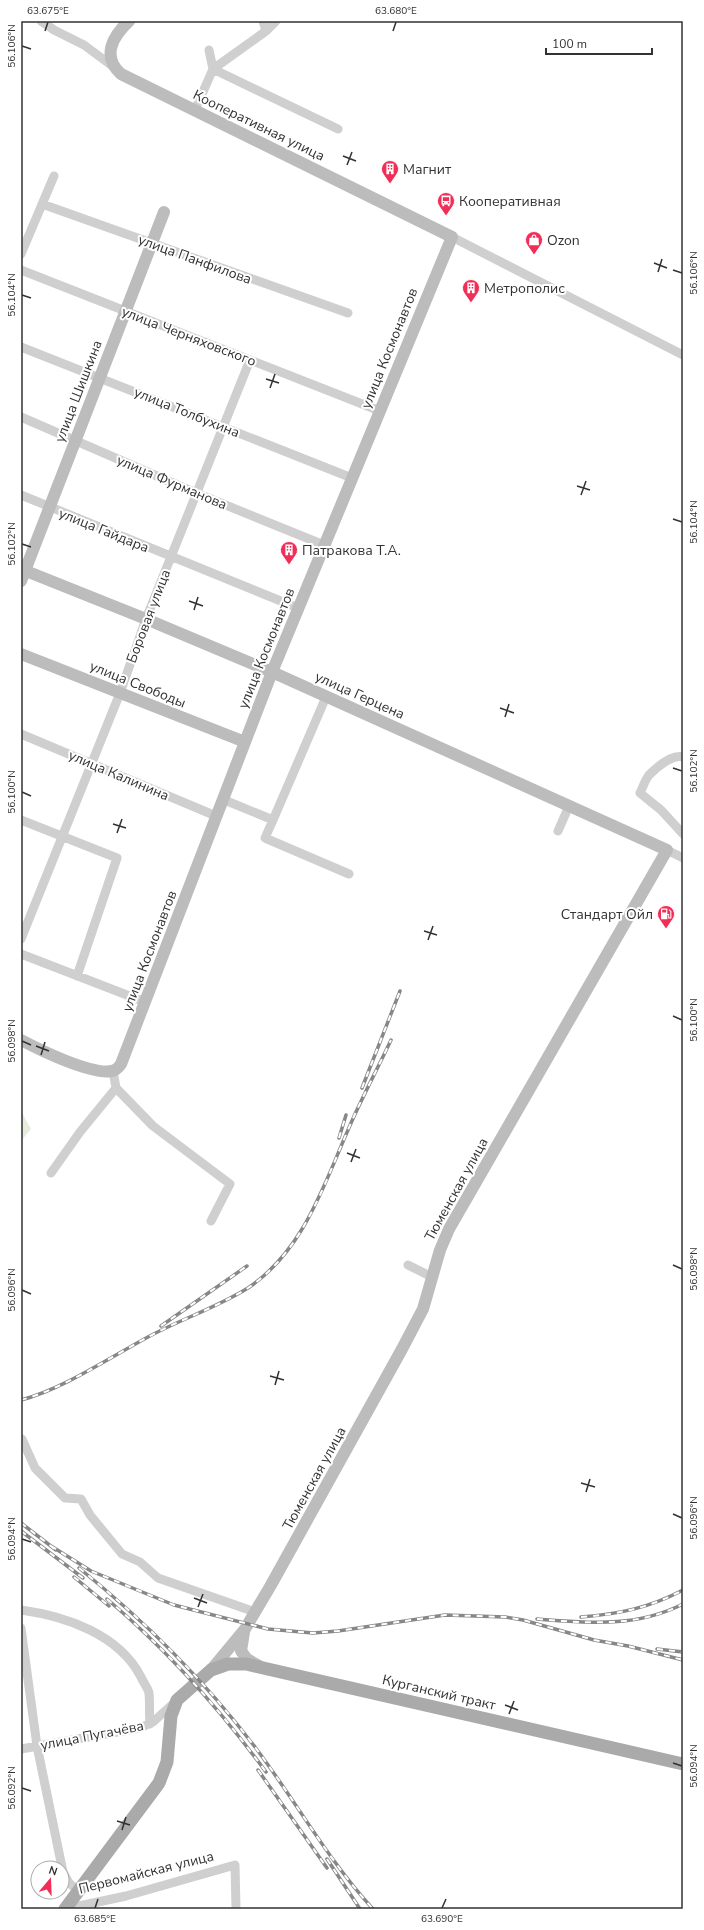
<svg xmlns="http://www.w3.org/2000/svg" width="704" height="1930" font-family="'Nunito Sans',sans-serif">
	<rect width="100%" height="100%" fill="#fff"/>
	<path fill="#e7ecde" d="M21,1111L31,1129L21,1141Z"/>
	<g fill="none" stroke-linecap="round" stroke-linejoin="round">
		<path stroke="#cfcfcf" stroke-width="9" d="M41,21L54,30L84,45L115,68
			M263,21L266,31L213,69L338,129
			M266,31L276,21
			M195,110L213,69L209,50
			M42,204L348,313
			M452,237L683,355
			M21,254L54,176
			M21,270L380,411
			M21,347L352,478
			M21,417L196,493L324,545
			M21,495L298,608
			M21,734L216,816
			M683,757C672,754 656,768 649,775C645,780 643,787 640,793L661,810L683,834
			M222,799L273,820L326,697
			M21,820L117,858L77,976
			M273,820L265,838L349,874
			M558,831L569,806
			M667,850L683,858
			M21,939L120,693L146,619L250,360
			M21,954L145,1002
			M116,1088L153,1126L230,1184L211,1221
			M51,1173L80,1132L116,1088L113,1071
			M408,1265L432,1277
			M22,1439L35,1468L65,1498L81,1499L90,1515L122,1554L140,1562L158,1578L255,1612
			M21,1610C65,1616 119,1634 141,1677C143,1682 148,1688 149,1693C150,1703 149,1714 150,1724
			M21,1628L37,1746L63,1872L69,1883L79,1891
			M21,1749L140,1728L153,1722L174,1703
			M65,1909L126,1896L235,1865L236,1909"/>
		<path stroke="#bcbcbc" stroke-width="12" d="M21,569L146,619L272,672L667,850L449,1229L440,1250L423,1309L402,1349L271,1585L245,1629L211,1670
			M21,581L164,212
			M21,654L245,742
			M21,1040C40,1050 91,1075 112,1071C117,1070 119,1067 121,1064L272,672L452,237L121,74C101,56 113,36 129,21
			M244,1632L241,1651L247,1659L259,1666"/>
		<path stroke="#aaa" stroke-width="13" d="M65,1909L159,1783L167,1762L171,1716L177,1700L211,1670L228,1664H246L683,1764"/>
		<defs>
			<path id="rail" d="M362,1088L400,991
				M339,1138L346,1115
				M161,1326L247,1266
				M21,1400C63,1389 109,1358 148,1337C181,1319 216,1308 248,1288C303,1251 323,1187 348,1130C361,1099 377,1070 391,1040
				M21,1523L56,1550
				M21,1531L83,1578
				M51,1546L91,1571L152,1596L174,1605L268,1629L313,1633L338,1631L445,1615L505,1617L523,1620L594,1640L628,1646L683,1660
				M79,1568C145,1621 204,1680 255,1747C295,1800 328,1860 373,1909
				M74,1577L109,1606
				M107,1599C167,1650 219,1708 266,1772
				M581,1617C619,1614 649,1608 683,1590
				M537,1619C587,1623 636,1628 683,1604
				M657,1649L683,1652
				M258,1770L327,1868
				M327,1859L360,1909"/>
		</defs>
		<use href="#rail" stroke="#878787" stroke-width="3.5"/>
		<use href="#rail" stroke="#fff" stroke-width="2" stroke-dasharray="6" stroke-linecap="butt"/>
	</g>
	<path fill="none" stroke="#323232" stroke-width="1.5" d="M45,31L48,22M393,31L396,22M22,46L31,49M343,156L356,161M347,165L352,152M654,263L667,268M673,270L682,273M658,272L662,259M22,295L31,298M266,379L279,383M270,388L275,374M577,486L590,490M581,495L586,481M673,519L682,522M22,544L31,547M189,601L203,606M194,610L198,597M500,708L514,713M505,717L509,704M673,768L682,771M22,792L31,796M113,824L126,828M117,833L122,819M424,931L437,935M428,940L433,926M673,1016L682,1020M22,1041L31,1045M36,1046L49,1051M41,1055L45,1042M347,1153L360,1158M351,1162L356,1149M673,1265L682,1269M22,1290L31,1294M270,1376L284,1380M275,1385L279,1371M581,1483L595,1487M586,1492L590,1479M673,1514L682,1518M22,1539L31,1542M194,1598L207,1603M198,1607L203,1594M505,1705L518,1710M509,1714L514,1701M673,1763L682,1766M22,1788L31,1791M117,1821L130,1825M122,1830L126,1817M95,1908L98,1899M442,1908L446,1899"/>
	<defs>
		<symbol id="building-pin" viewBox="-11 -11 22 30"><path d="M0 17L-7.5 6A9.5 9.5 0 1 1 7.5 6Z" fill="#f02e57" stroke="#fff"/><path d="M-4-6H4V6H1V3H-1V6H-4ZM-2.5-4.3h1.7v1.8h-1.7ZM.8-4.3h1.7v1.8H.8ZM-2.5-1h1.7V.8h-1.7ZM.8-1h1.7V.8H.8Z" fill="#fff"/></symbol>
		<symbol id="bus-pin" viewBox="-11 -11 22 30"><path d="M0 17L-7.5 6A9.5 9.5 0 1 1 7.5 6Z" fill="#f02e57" stroke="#fff"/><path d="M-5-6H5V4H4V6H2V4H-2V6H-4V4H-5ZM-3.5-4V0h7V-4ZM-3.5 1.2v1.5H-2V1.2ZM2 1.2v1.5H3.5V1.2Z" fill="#fff"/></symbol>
		<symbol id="shop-pin" viewBox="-11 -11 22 30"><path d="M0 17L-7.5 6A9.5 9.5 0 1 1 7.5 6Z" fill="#f02e57" stroke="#fff"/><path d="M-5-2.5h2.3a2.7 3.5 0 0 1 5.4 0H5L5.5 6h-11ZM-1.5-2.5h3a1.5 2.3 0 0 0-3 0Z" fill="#fff"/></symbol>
		<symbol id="fuel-pin" viewBox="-11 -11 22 30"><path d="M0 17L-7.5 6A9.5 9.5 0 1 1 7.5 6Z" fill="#f02e57" stroke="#fff"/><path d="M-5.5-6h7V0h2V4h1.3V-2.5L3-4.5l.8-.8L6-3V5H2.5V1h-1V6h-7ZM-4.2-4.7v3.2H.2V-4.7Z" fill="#fff"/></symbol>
	</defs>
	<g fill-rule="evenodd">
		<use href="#building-pin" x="380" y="159" width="20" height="27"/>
		<use href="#bus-pin" x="436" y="191" width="20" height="27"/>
		<use href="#shop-pin" x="524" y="230" width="20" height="27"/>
		<use href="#building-pin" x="461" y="278" width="20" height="27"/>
		<use href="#building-pin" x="279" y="540" width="20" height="27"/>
		<use href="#fuel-pin" x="656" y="904" width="20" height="27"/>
	</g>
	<g text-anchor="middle" stroke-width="4" stroke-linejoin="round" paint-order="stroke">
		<g font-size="14" fill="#323232" stroke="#fff">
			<text transform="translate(259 125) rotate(26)" y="5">Кооперативная улица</text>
			<text transform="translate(195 259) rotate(20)" y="5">улица Панфилова</text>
			<text transform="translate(189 336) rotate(21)" y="5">улица Черняховского</text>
			<text transform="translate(389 348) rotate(-68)" y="5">улица Космонавтов</text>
			<text transform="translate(78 391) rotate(-69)" y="5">улица Шишкина</text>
			<text transform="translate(187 412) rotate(22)" y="5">улица Толбухина</text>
			<text transform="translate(172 482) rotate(23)" y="5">улица Фурманова</text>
			<text transform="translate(104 530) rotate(22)" y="5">улица Гайдара</text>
			<text transform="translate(148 616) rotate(-69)" y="5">Боровая улица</text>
			<text transform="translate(266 648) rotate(-68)" y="5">улица Космонавтов</text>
			<text transform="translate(138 684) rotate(22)" y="5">улица Свободы</text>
			<text transform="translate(360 695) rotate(24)" y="5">улица Герцена</text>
			<text transform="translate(119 775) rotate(23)" y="5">улица Калинина</text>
			<text transform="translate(149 951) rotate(-69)" y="5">улица Космонавтов</text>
			<text transform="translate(456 1189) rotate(-61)" y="5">Тюменская улица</text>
			<text transform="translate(314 1478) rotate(-61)" y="5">Тюменская улица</text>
			<text transform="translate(439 1692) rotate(13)" y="5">Курганский тракт</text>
			<text transform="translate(92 1735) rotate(-11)" y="5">улица Пугачёва</text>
			<text transform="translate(146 1872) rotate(-14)" y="5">Первомайская улица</text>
		</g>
		<g font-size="14" fill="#323232" stroke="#fff" text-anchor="start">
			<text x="403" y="174">Магнит</text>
			<text x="459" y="206">Кооперативная</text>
			<text x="547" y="245">Ozon</text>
			<text x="484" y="293">Метрополис</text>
			<text x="302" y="555">Патракова Т.А.</text>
			<text x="653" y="919" text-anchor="end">Стандарт Ойл</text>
		</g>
	</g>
	<rect width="704" height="1930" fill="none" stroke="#ffffff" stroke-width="44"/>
	<g transform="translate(50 1880) rotate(19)"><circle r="19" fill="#ffffff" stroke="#adadad"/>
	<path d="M0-3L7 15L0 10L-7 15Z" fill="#f02e57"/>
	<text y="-6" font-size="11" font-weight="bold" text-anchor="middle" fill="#323232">N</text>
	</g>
	<path d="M546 48v6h106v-6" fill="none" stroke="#323232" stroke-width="2"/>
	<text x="552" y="48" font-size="12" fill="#323232" stroke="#ffffff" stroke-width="3" paint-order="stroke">100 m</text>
	<rect x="22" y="22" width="660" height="1886" fill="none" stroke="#323232" stroke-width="1.5"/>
	<g font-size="10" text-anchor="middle" fill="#323232">
		<text x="48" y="14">63.675°E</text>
		<text x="396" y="14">63.680°E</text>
		<text transform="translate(11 46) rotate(-90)" y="4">56.106°N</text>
		<text transform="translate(693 273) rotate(-90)" y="4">56.106°N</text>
		<text transform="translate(11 295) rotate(-90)" y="4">56.104°N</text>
		<text transform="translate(693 522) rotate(-90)" y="4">56.104°N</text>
		<text transform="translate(11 544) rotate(-90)" y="4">56.102°N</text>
		<text transform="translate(693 771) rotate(-90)" y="4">56.102°N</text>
		<text transform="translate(11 792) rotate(-90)" y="4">56.100°N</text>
		<text transform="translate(693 1020) rotate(-90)" y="4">56.100°N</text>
		<text transform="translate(11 1041) rotate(-90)" y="4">56.098°N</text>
		<text transform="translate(693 1269) rotate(-90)" y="4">56.098°N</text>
		<text transform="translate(11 1290) rotate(-90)" y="4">56.096°N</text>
		<text transform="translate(693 1518) rotate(-90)" y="4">56.096°N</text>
		<text transform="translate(11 1539) rotate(-90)" y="4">56.094°N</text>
		<text transform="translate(693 1766) rotate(-90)" y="4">56.094°N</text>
		<text transform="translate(11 1788) rotate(-90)" y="4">56.092°N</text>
		<text x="95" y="1922">63.685°E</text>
		<text x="442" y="1922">63.690°E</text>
	</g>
</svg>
